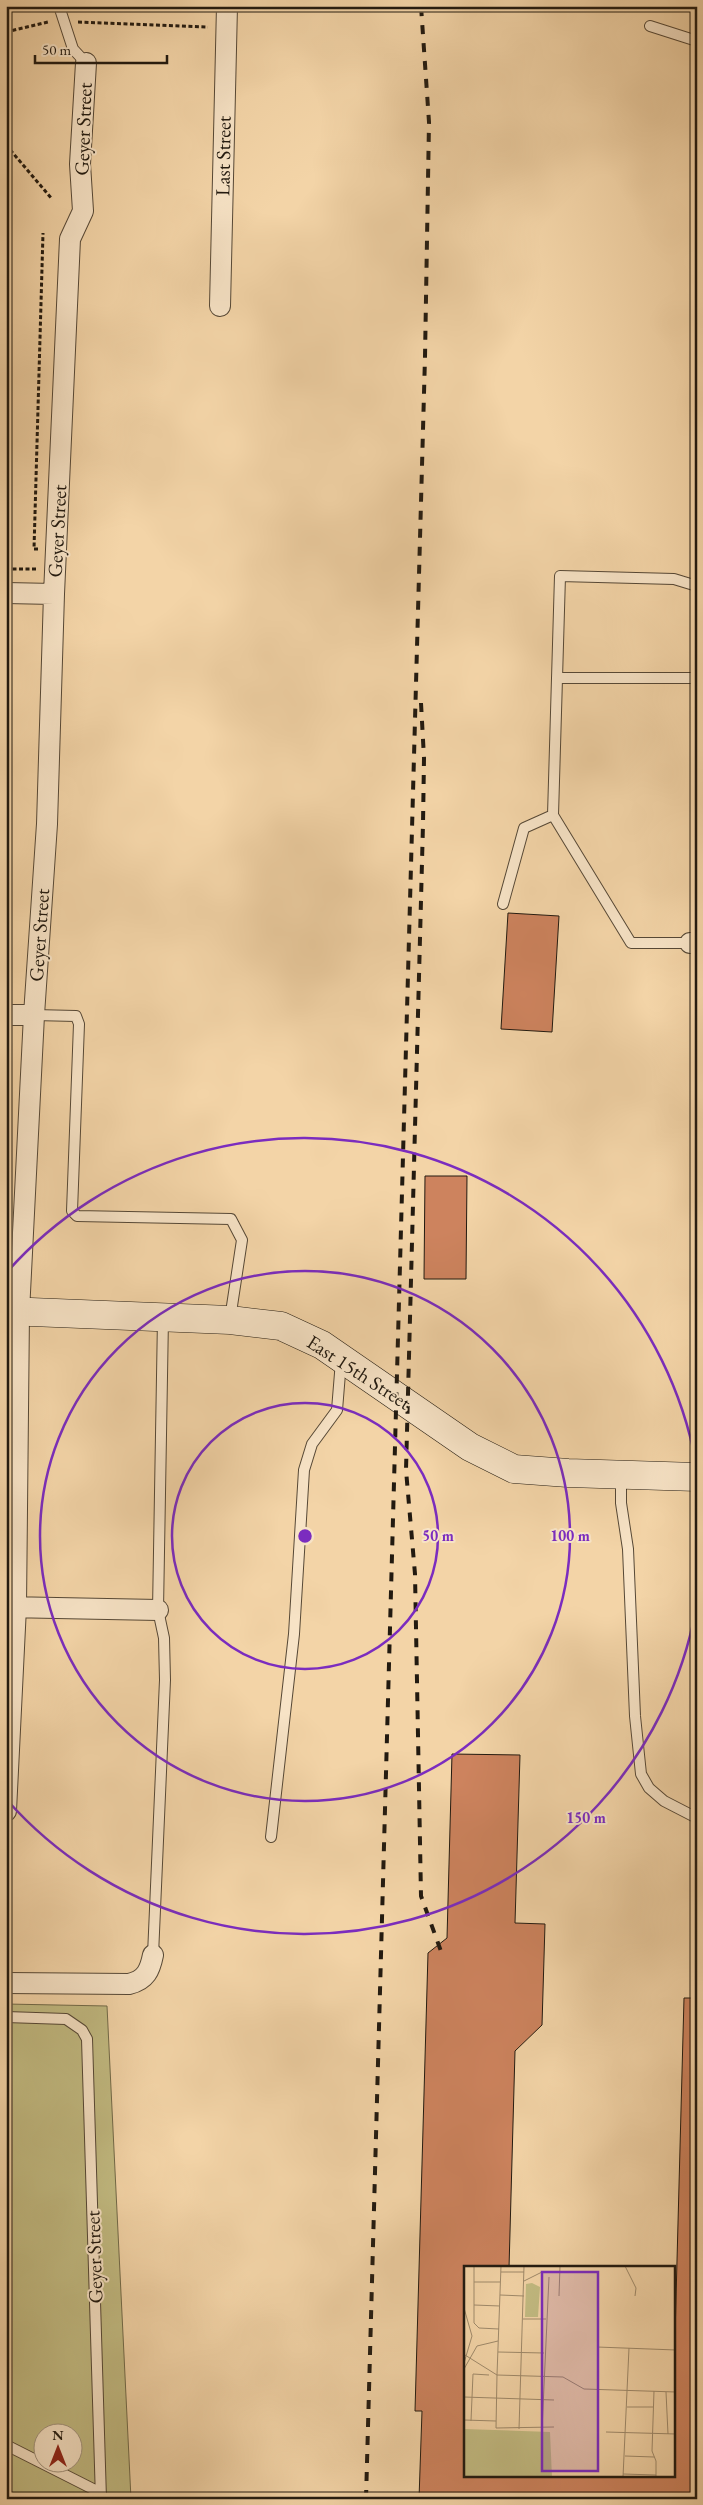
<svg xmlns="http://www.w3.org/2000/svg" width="703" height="2505" font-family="'EB Garamond',serif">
	<rect width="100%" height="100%" fill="#f3d4a7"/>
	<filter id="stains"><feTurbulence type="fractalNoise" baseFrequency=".004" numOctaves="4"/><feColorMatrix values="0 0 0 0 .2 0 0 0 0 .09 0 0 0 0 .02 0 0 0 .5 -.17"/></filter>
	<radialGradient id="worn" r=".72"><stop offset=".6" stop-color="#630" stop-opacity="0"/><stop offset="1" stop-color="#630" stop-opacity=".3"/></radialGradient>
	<path fill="#c2bb82" stroke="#726a49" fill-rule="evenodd" d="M6,2004L107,2006L131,2499H6ZM42,2432H72V2462H42Z"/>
	<path fill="#cd835e" stroke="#221a10" d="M508,913L559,916L552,1032L501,1029Z
		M425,1176H467L466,1279H424Z
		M452,1754L520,1755L515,1923L545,1924L542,2025L515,2051L509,2268H466V2476H674V2374L684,1998H697V2499H419L422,2411H415L428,1953L447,1938Z"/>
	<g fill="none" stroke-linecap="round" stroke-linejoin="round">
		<defs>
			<path id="lane" d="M59,6L73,49L86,63
				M650,26L697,41
				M557,678H697
				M503,904L524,828L553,815
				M690,943H631L553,815L560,576L674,579L697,586
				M34,1015L76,1016L79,1024L72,1211L77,1216L231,1219L242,1240L230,1319
				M621,1476V1503L628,1549L635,1716L641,1774L649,1788L664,1801L697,1818
				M271,1837L294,1634L304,1470L312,1444L337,1410L341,1361
				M153,1955L165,1680L164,1638L158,1610L163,1318
				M6,2017L66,2019L82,2030L87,2039L101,2499
				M6,2445L101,2493"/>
			<path id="street" d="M220,306L227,6
				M6,593L54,594
				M690,943H697
				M6,1015H34
				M6,1607L158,1610
				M6,1811L16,1607L19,1312L34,1015L47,824L54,594L70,239L83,211L80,164L86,63
				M6,1983L129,1984C146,1980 150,1970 153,1955"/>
			<path id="secondary" d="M6,1311L230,1320L281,1326L322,1345L470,1447L514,1469L568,1473L697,1477"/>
		</defs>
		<use href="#lane" stroke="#564836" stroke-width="12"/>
		<use href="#street" stroke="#564836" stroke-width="22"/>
		<use href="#secondary" stroke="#221a10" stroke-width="29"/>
		<path stroke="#221a10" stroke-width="3" stroke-dasharray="4 2.5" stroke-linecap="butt" d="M78,22L208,27
			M6,32L48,22
			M6,145L52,199
			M38,549H34L43,233
			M6,569H38"/>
		<use href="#lane" stroke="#f7e3c6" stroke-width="10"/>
		<use href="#street" stroke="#f7e3c6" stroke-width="20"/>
		<use href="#secondary" stroke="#f7e3c6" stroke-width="28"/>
		<path stroke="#221a10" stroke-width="4" stroke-dasharray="9 9" stroke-linecap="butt" d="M421,703L424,758L423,824L406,1470L415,1574L421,1896L442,1954
			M366,2499L425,357L429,122L421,6"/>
	</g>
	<g fill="none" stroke="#7b2cbf" stroke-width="2.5">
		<circle cx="305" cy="1536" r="133"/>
		<circle cx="305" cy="1536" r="265"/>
		<path d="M696 1609A398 398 0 0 1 7 1800M7 1272A398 398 0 0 1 696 1463"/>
	</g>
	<g text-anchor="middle" stroke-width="4" stroke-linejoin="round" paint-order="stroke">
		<g font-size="20" fill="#221a10" stroke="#f7e3c6">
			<text transform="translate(83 129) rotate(-88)" y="7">Geyer Street</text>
			<text transform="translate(223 156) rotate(-89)" y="7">Last Street</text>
			<text transform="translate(57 531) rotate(-87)" y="7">Geyer Street</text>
			<text transform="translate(39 935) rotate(-86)" y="7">Geyer Street</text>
			<text transform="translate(359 1372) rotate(33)" y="7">East 15th Street</text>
			<text transform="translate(94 2257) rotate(-92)" y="7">Geyer Street</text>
		</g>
	</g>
	<g transform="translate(464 2266)">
		<rect width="211" height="211" fill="#f3d4a7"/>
		<path d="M68,17L76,21L74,51H61L62,18ZM0,163L86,166L88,211H0Z" fill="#c2bb82"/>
		<path fill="none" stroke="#9f8a6b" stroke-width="1" d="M10,0V57L15,62L35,63M161,0L172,22L171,30M37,6H60M60,15L78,6H96M10,16H36M36,29L60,30M95,30L96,0M10,39L36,40M0,42L8,70L0,97M59,53H82M133,81L212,84M34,86L80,87M1,89L33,109M0,103L13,80L34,75M9,108L25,109M33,109L37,0M190,125L188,185L192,195V211M202,126L204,168M0,131L90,134M163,141H189M0,154L32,155M7,155L9,108M90,161L32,162L33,109L99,111L120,123L212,126M55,163L60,0M78,164L85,11M142,166L212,168M161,190L190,191M159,208L192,209M159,211L165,82"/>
		<path fill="#7b2cbf" fill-opacity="0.15" stroke="#7b2cbf" stroke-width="2.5" d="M78,6H134V205H78Z"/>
		<rect width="211" height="211" fill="none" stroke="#221a10" stroke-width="2.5"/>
	</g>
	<circle cx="305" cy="1536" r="8" fill="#7b2cbf" stroke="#f7e3c6" stroke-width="2.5"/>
	<g font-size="15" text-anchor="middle" font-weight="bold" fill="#7b2cbf" stroke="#f7e3c6" stroke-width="4" stroke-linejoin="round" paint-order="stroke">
		<text x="438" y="1541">50 m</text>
		<text x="570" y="1541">100 m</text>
		<text x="586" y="1823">150 m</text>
	</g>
	<rect width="703" height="2505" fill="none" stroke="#f3d4a7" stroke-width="25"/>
	<rect x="8" y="8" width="688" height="2490" fill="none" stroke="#221a10" stroke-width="2.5"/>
	<rect x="12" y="12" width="678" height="2480" fill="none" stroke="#221a10"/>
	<g transform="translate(58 2448)"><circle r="24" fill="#f7e3c6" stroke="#a2937d"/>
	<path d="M0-4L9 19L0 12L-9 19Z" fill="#8f2418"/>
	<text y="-8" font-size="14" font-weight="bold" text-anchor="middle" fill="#221a10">N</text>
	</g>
	<path d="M35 55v8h132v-8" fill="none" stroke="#221a10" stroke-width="2.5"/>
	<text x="42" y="55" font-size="15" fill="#221a10" stroke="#f7e3c6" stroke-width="4" paint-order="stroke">50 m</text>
	<rect width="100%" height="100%" filter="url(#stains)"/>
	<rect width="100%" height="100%" fill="url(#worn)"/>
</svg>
